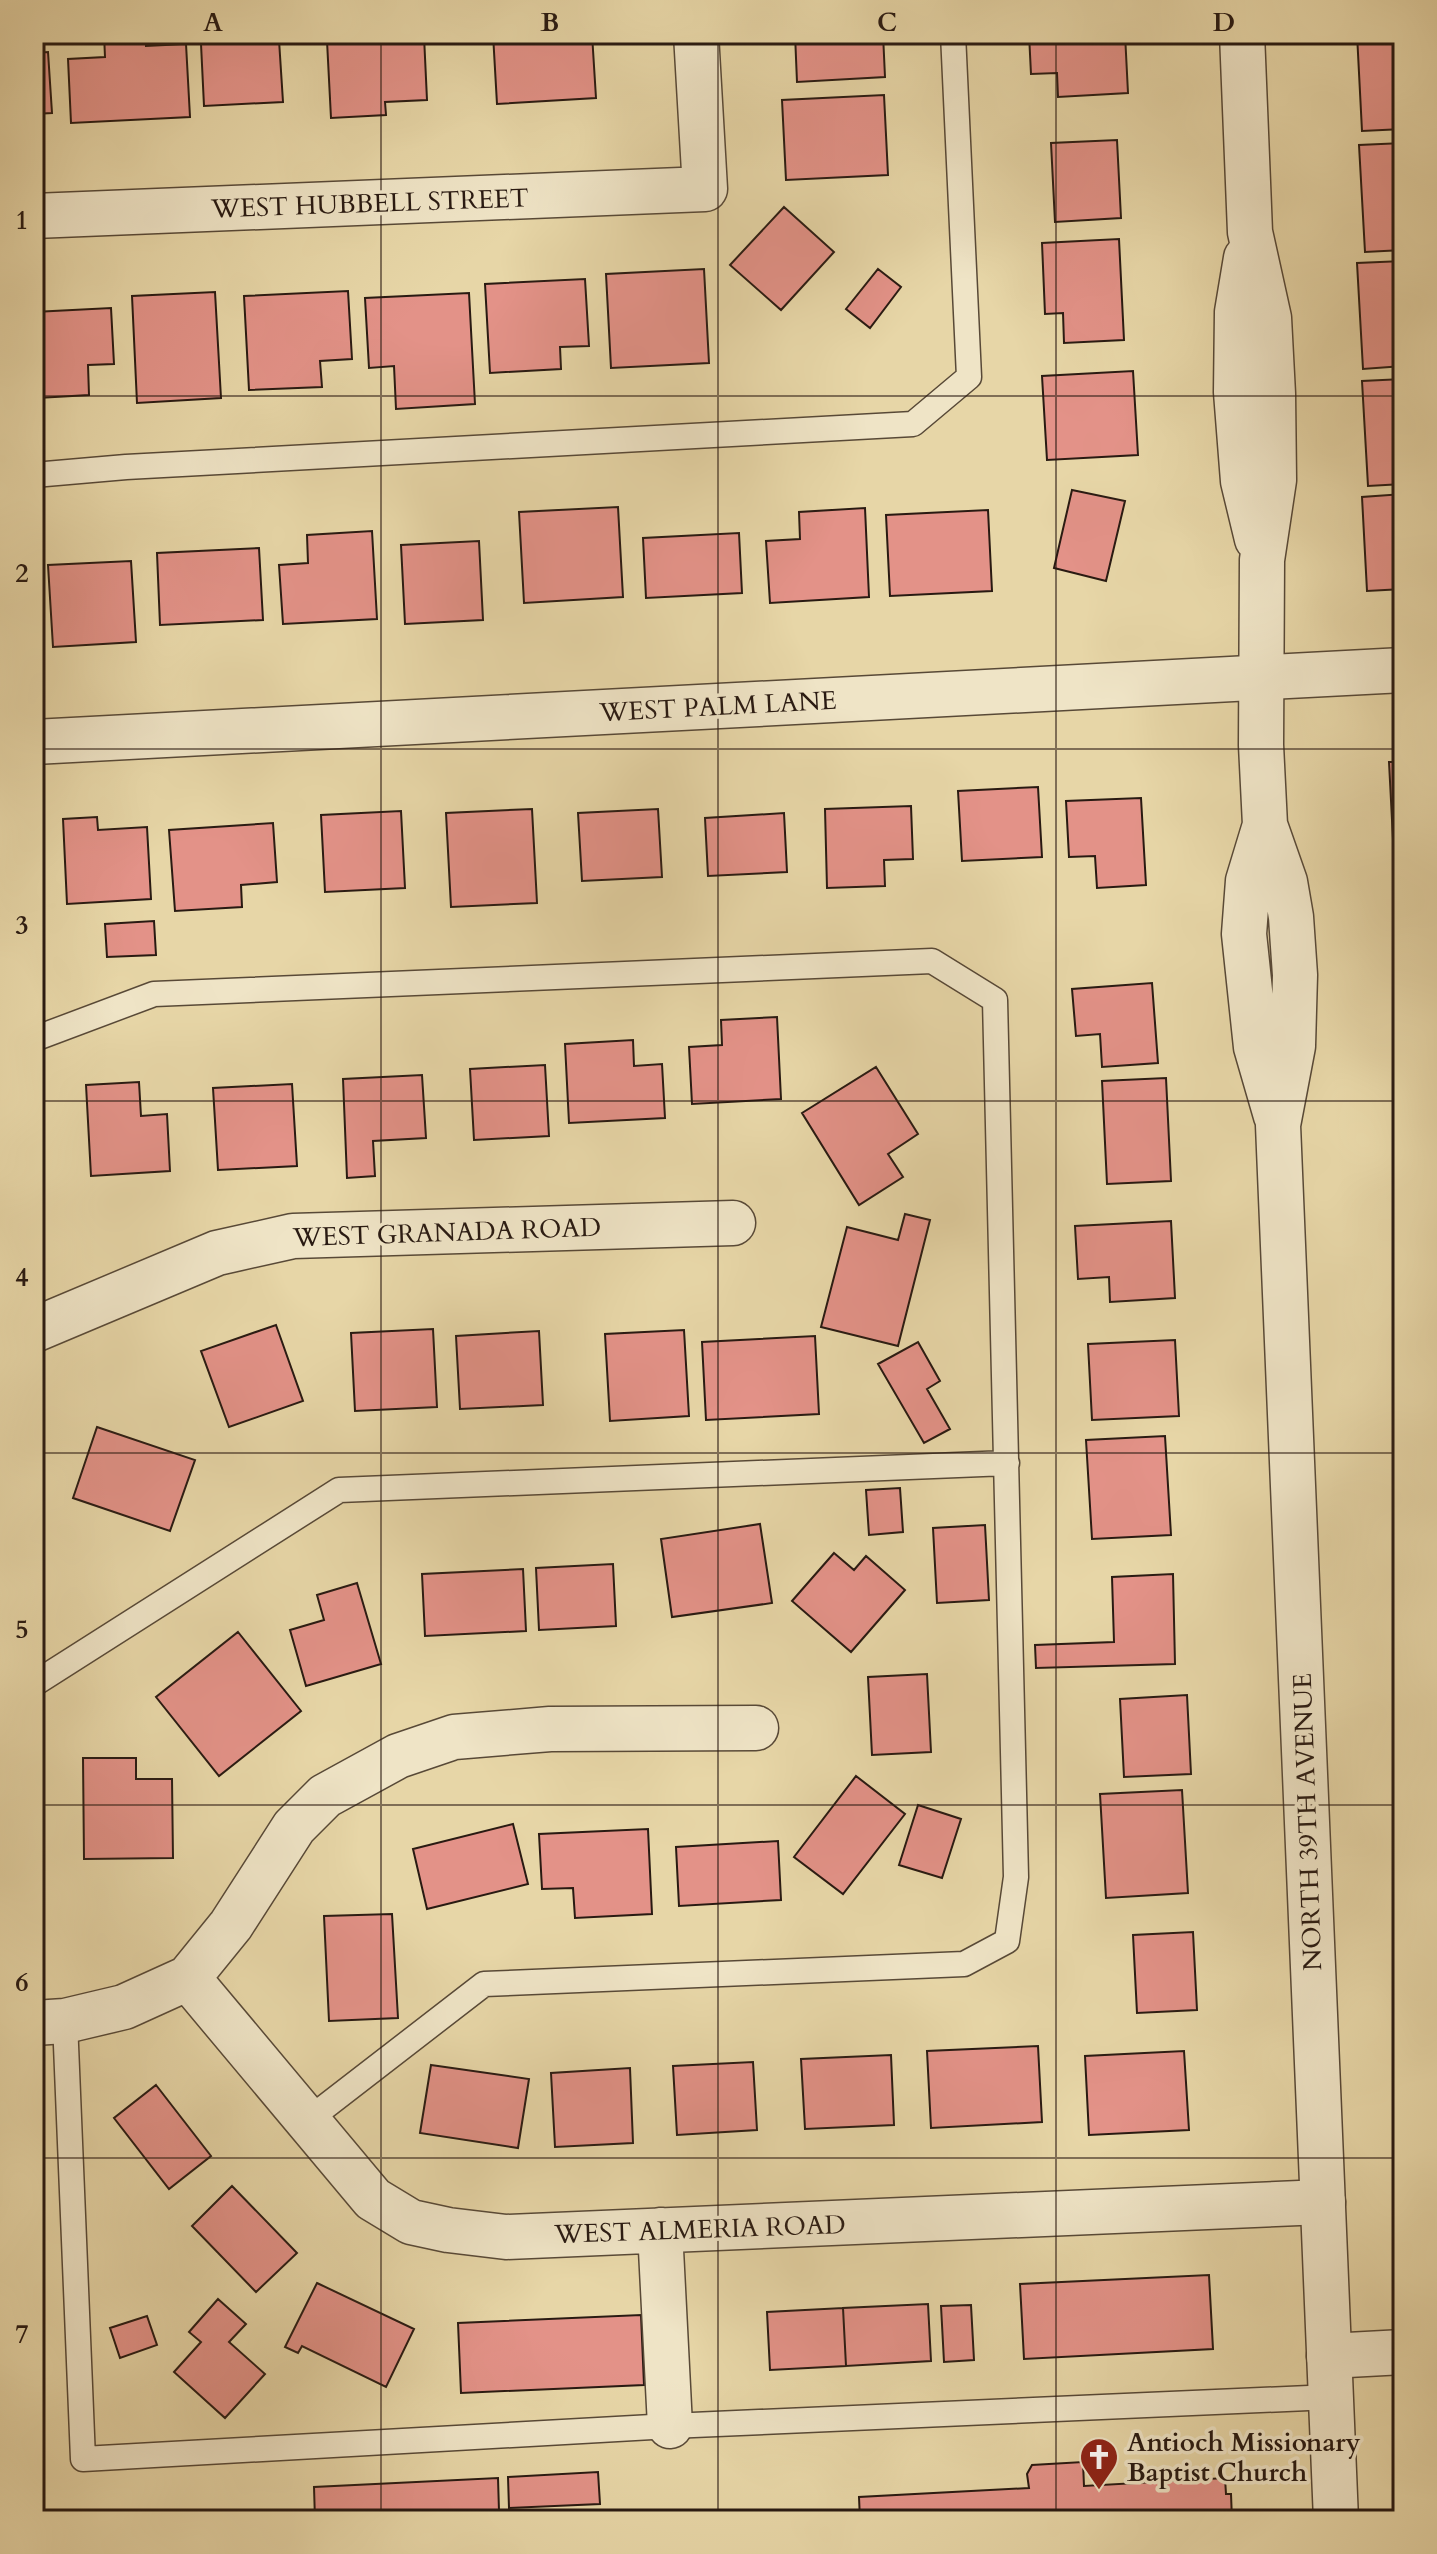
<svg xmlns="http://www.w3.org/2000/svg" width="1437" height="2554" font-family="Cardo,serif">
	<rect width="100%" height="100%" fill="#e7d6a7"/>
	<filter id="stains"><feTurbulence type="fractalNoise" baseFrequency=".0025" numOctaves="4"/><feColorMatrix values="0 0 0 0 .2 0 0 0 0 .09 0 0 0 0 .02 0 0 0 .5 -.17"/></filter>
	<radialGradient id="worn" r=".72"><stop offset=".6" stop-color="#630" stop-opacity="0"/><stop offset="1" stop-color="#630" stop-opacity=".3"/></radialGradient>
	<path fill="#e39288" stroke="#291a12" stroke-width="2" d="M104,34H146V46L186,44L190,117L71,123L68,59L105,57Z
		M493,34H592L596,98L497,104Z
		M795,34H883L885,77L797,82Z
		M1029,34H1125L1128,93L1058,97L1057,73L1031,74Z
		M1357,34H1403V129L1362,131Z
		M424,36L427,100L385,102L386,115L331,118L327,41Z
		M279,40L283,102L204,106L201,44Z
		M48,52L52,113L34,114V53Z
		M884,95L888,175L786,180L782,100Z
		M1117,140L1121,218L1055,222L1051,143Z
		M1403,143V250L1365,252L1359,145Z
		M784,207L834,252L781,310L730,265Z
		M1119,239L1124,340L1064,343L1063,313L1045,314L1042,243Z
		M1403,261V366L1363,369L1357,263Z
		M704,269L709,363L611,368L606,274Z
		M878,269L901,287L870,328L846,309Z
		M585,279L589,346L560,347L561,369L490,373L485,284Z
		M348,291L352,359L320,361L322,387L249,390L244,296Z
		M215,292L221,398L137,403L132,296Z
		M469,293L475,404L396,409L394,366L369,368L365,298Z
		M111,308L114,364L88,365L89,395L38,398L34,312Z
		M1133,371L1138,455L1047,460L1042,376Z
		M1403,379V484L1368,486L1362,381Z
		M1072,490L1125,501L1106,581L1054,568Z
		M1403,494V589L1367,591L1362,497Z
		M618,507L623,597L524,603L519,512Z
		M865,508L869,597L770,603L766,541L800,539L799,512Z
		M988,510L992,591L890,596L886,515Z
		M372,531L377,619L283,624L279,565L308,563L307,535Z
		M739,533L742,593L646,598L643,538Z
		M479,541L483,620L405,624L401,545Z
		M259,548L263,620L160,625L157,553Z
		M131,561L136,642L53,647L48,565Z
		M1389,762H1403V838L1393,839Z
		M1038,787L1042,857L962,861L958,791Z
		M1141,798L1146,885L1097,888L1095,856L1069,857L1066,801Z
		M911,806L913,859L884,860L885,886L827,888L825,809Z
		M532,809L537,903L451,907L446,813Z
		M658,809L662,877L582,881L578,813Z
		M401,811L405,888L325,892L321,815Z
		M784,813L787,872L708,876L705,818Z
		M97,817L98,830L147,827L151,899L67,904L63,819Z
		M273,823L277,882L241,885L242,907L175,911L169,830Z
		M1403,875V965H1401L1396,876Z
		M154,921L156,955L107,957L105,924Z
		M1152,983L1158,1063L1102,1067L1100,1034L1076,1036L1072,989Z
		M1403,998V1085H1401L1396,999Z
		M777,1017L781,1099L692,1104L689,1047L722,1045L721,1020Z
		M633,1040L634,1066L662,1064L665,1118L569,1123L565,1044Z
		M545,1065L549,1136L474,1140L470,1069Z
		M876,1067L918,1134L888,1154L903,1177L859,1205L802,1113Z
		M422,1075L426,1138L373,1141L375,1176L347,1178L343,1079Z
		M1166,1078L1171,1181L1107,1184L1102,1081Z
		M139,1082L141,1116L167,1114L170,1171L91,1176L86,1085Z
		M292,1084L297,1166L218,1170L213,1088Z
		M1403,1105V1190L1398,1106Z
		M905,1214L930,1220L898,1346L821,1327L847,1227L898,1240Z
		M1171,1221L1175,1298L1110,1302L1109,1277L1078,1279L1075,1226Z
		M276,1325L303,1401L229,1427L201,1351Z
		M433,1329L437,1407L355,1411L351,1333Z
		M684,1330L689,1416L610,1421L605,1334Z
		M539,1331L543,1405L460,1409L456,1336Z
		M815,1336L819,1414L706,1420L702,1342Z
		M1175,1340L1179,1416L1092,1420L1088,1344Z
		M918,1342L940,1381L927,1389L950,1429L924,1443L878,1364Z
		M97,1427L195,1460L170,1531L73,1498Z
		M1165,1436L1171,1535L1092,1539L1086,1440Z
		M900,1488L903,1532L869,1535L866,1490Z
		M760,1524L772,1603L672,1617L661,1539Z
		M985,1525L989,1600L937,1603L933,1528Z
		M834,1553L854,1570L866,1556L905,1590L851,1652L792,1601Z
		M613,1564L616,1626L539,1630L536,1568Z
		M523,1569L526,1631L425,1636L422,1574Z
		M1173,1574L1175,1664L1036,1668L1035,1645L1114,1642L1112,1577Z
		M357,1583L381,1664L306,1686L290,1630L324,1620L317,1595Z
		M238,1632L301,1711L219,1776L156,1697Z
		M927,1674L931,1752L872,1755L868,1677Z
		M1187,1695L1191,1774L1124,1777L1120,1699Z
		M83,1758H136V1779H172L173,1858L84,1859Z
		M856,1776L905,1814L843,1894L794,1857Z
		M1182,1790L1188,1893L1106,1898L1100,1794Z
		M918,1805L961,1819L942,1878L899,1865Z
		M513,1824L528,1884L427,1909L413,1849Z
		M648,1829L652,1914L575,1918L573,1888L542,1889L539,1834Z
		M778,1841L781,1900L679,1906L676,1847Z
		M392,1914L398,2018L329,2021L324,1916Z
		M1193,1932L1197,2010L1137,2013L1133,1935Z
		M1038,2046L1042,2122L931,2128L927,2051Z
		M1184,2051L1189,2130L1089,2135L1085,2056Z
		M891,2055L894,2125L805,2129L801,2059Z
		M753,2062L757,2130L677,2135L673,2066Z
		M431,2065L529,2079L518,2148L420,2133Z
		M630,2068L633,2143L555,2147L551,2073Z
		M156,2085L211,2156L169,2189L114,2118Z
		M232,2186L297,2253L256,2292L192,2226Z
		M1209,2275L1213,2349L1024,2359L1020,2284Z
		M317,2283L414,2329L386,2387L302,2346L298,2353L285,2347Z
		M218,2299L246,2324L229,2342L265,2374L225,2418L174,2372L201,2342L189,2332Z
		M928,2304L931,2361L846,2366L843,2308Z
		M971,2305L974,2360L944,2362L941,2306Z
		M843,2308L846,2366L770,2370L767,2312Z
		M641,2315L644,2385L461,2393L458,2323Z
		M147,2316L157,2345L120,2358L110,2328Z
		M1083,2462L1084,2486L1225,2478L1226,2494H1231L1232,2520H860L859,2497L1029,2488L1027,2474L1032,2465Z
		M598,2472L600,2504L509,2508L508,2477Z
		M498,2478L499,2511L315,2520L314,2487Z"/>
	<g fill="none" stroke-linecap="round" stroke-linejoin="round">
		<defs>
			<path id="service" d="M34,475L126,467L913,424L969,377L953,34
				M34,1039L154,994L932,961L995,1000L1016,1877L1007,1941L964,1964L484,1984L308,2120
				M34,1684L339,1490L1007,1463
				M65,2021L83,2459L670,2426L1331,2397"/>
			<path id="minor" d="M34,216L705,189L696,34
				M34,742L1403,670
				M34,1330L217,1253L293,1236L733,1223
				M188,1978L373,2199L411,2222L448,2230L506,2237L1323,2202
				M34,2023L65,2021L124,2007L188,1978L231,1925L294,1827L325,1796L398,1756L454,1737L550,1729L756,1728
				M660,2230L670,2426
				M1329,2356L1403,2352"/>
			<path id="tertiary" d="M1242,34L1250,232L1269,318L1273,394L1274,480L1262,560L1261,745L1265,825L1285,882L1291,917L1295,975L1293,1046L1278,1125L1336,2520
				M1246,258L1237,312L1236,392L1243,481L1257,539
				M1265,825L1248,881L1244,934L1256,1047L1276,1116"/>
		</defs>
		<use href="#service" stroke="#584937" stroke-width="27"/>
		<use href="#minor" stroke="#584937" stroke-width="47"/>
		<use href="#tertiary" stroke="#584937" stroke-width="47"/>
		<use href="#service" stroke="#efe4c6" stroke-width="24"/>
		<use href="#minor" stroke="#efe4c6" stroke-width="44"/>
		<use href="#tertiary" stroke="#efe4c6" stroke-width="44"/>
	</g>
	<path fill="none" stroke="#291a12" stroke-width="2" stroke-opacity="0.55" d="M381,34V2520M718,34V2520M1056,34V2520M34,396H1403M34,749H1403M34,1101H1403M34,1453H1403M34,1805H1403M34,2158H1403"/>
	<defs>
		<symbol id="church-pin" viewBox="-11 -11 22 30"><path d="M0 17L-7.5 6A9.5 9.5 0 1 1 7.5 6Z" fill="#8f2418" stroke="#efe4c6"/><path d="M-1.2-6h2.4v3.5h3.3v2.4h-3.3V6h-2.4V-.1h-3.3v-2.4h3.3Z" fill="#fff"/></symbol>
	</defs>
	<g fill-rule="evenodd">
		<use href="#church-pin" x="1077" y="2435" width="44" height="60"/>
	</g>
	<g text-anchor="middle" stroke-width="7" stroke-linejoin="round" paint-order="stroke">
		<g font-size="26" fill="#291a12" stroke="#efe4c6">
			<text transform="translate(370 203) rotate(-2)" y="9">WEST HUBBELL STREET</text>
			<text transform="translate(718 706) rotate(-3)" y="9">WEST PALM LANE</text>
			<text transform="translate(447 1232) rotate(-2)" y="9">WEST GRANADA ROAD</text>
			<text transform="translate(1307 1822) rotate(-92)" y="9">NORTH 39TH AVENUE</text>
			<text transform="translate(700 2229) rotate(-2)" y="9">WEST ALMERIA ROAD</text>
		</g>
		<g font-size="26" font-weight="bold" fill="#291a12" stroke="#efe4c6" text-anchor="start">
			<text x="1127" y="2451">Antioch Missionary<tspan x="1127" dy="30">Baptist Church</tspan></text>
		</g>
	</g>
	<rect width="1437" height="2554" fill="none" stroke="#e7d6a7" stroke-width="88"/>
	<rect x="44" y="44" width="1349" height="2466" fill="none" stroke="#291a12" stroke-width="3"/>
	<g font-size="26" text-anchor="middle" font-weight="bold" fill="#291a12">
		<text x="213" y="31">A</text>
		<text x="550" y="31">B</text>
		<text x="887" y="31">C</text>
		<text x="1224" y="31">D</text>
		<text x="22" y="229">1</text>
		<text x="22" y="582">2</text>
		<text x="22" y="934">3</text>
		<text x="22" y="1286">4</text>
		<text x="22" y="1638">5</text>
		<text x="22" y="1991">6</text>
		<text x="22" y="2343">7</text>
	</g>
	<rect width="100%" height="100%" filter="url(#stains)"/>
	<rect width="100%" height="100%" fill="url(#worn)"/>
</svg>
